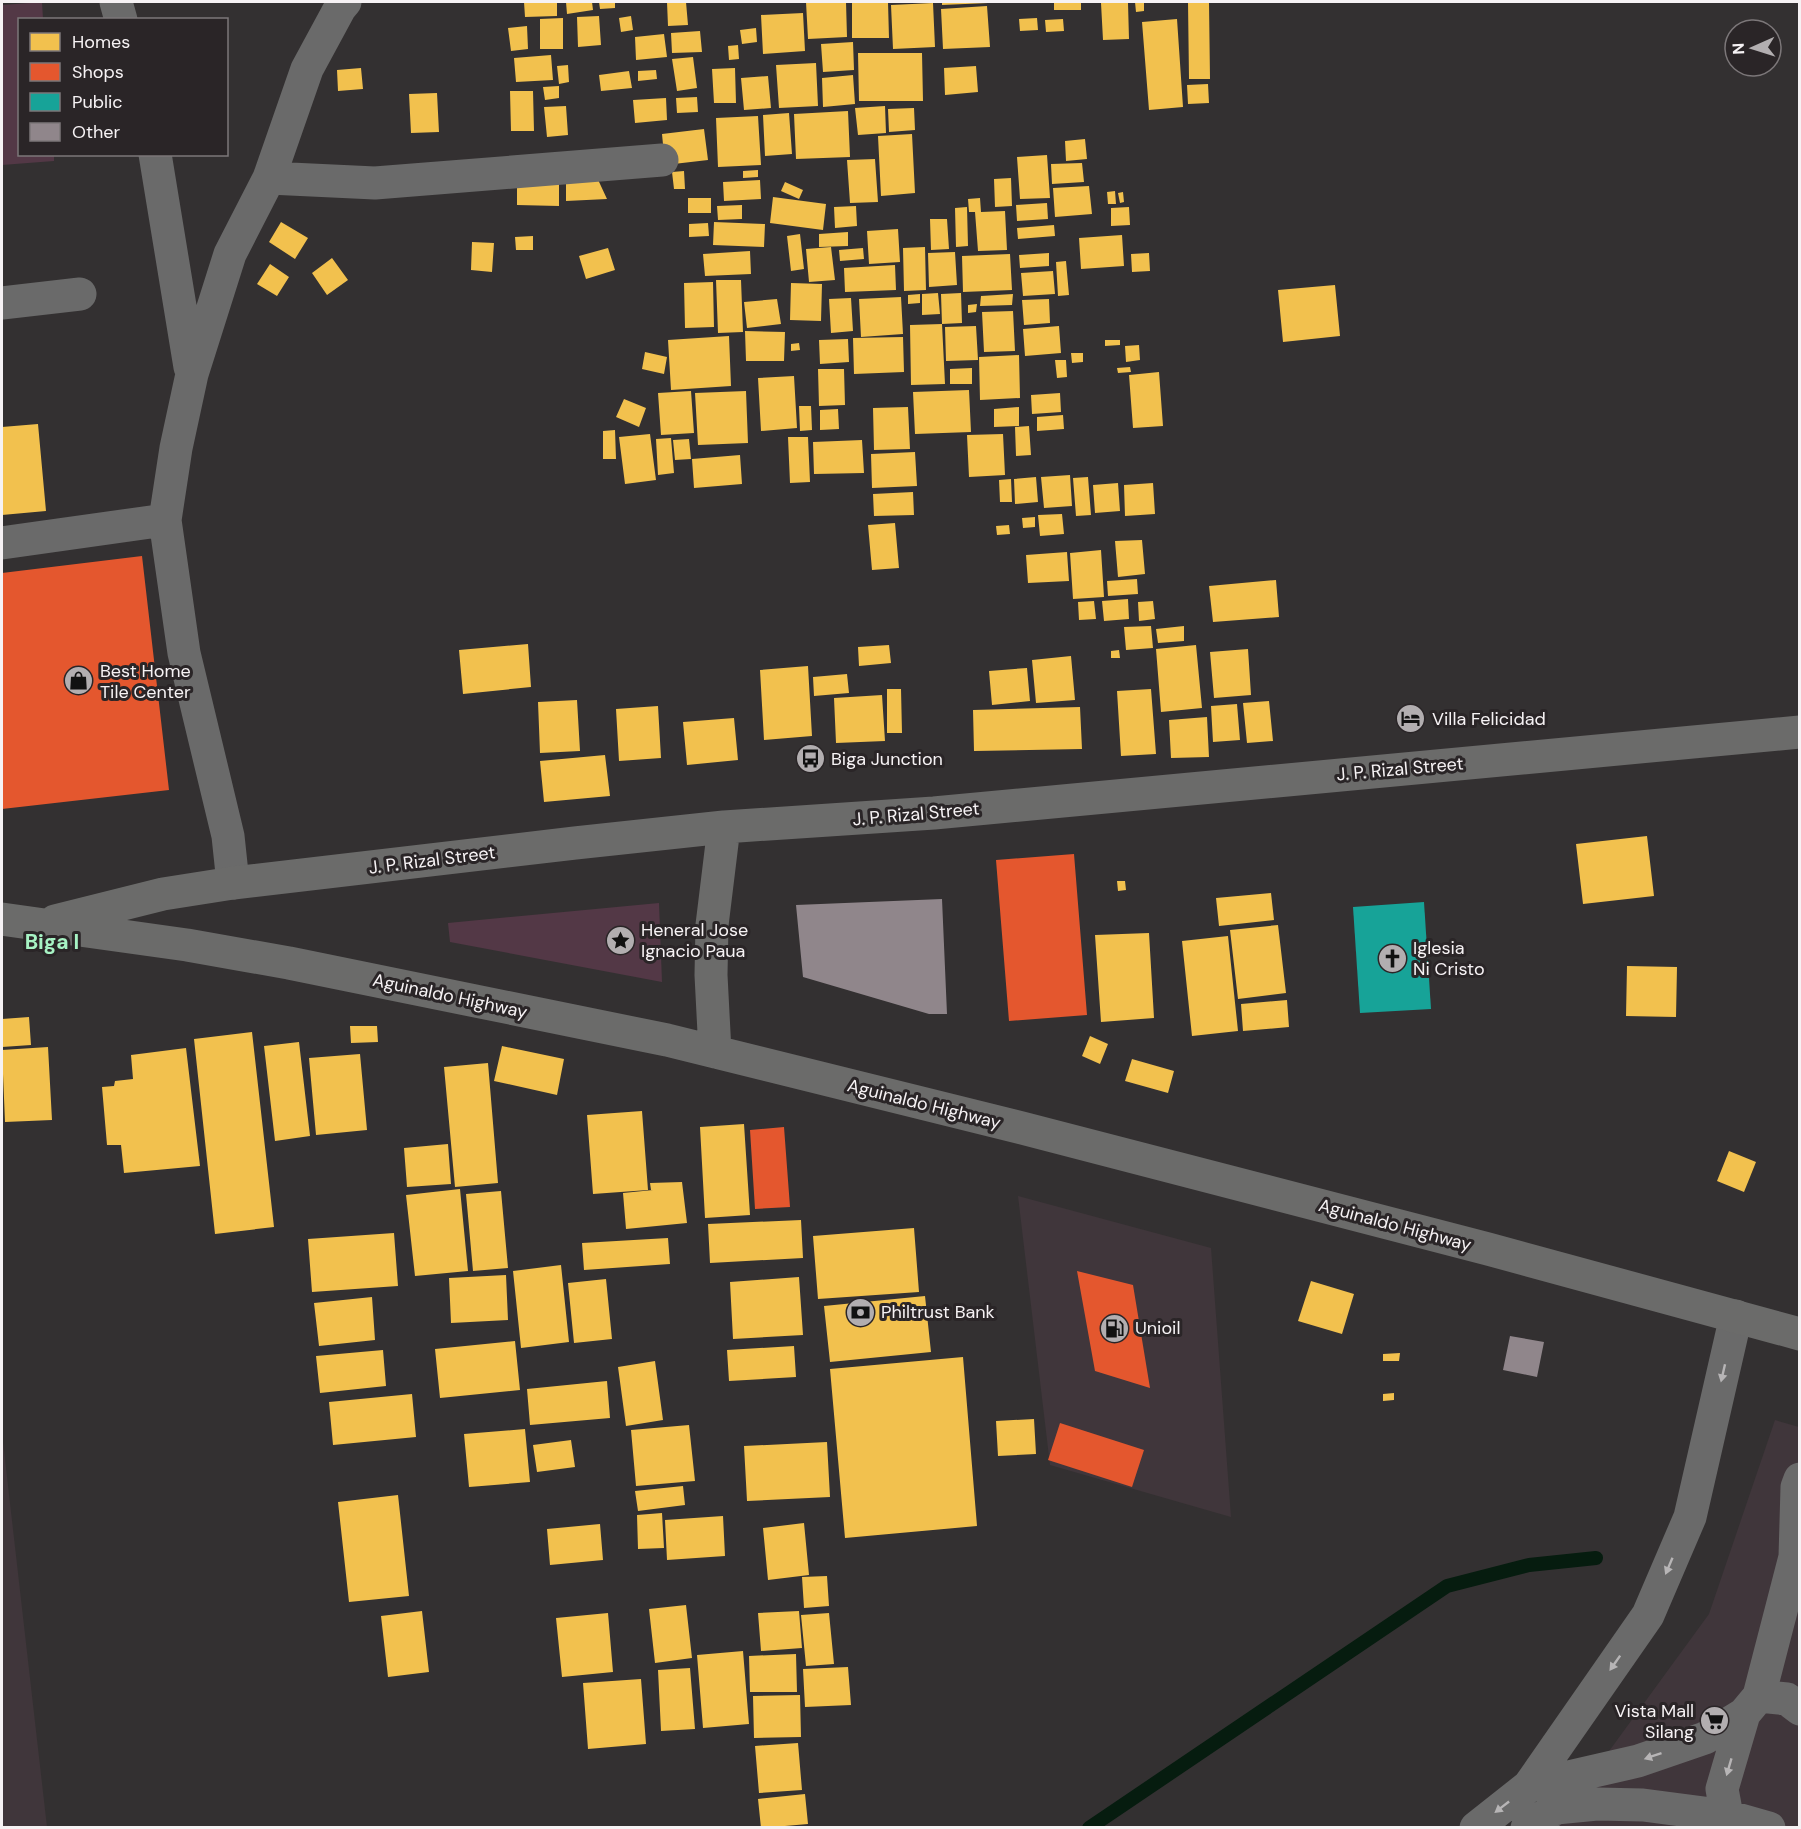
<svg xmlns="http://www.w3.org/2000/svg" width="1801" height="1829" font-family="'DM Sans',sans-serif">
	<rect width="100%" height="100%" fill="#333031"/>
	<path fill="#40363b" d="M1018,1196L1211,1248L1231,1517L1050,1465Z
		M1775,1420L1799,1427V1827L1553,1828L1709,1614Z
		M2,1433L47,1827H2Z"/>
	<path fill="#533846" d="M42,2L43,19L20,20V154L54,155V161L2,165V5Z
		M659,903L662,982L450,942L448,923Z"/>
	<path fill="#f2c14e" d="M524,2H557V16L525,17Z
		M566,2H592L593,10L567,14Z
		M599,2H615V8L600,9Z
		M667,2H686L688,25L668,26Z
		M806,2H846L847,37L808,39Z
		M852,2H888L889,38H852Z
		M942,2H988V3L942,5Z
		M1054,2H1081V10H1054Z
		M1135,2H1144V11L1136,12Z
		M1188,2H1209L1210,79H1189Z
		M933,3L935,47L893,49L891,5Z
		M1101,3H1128L1129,39L1103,40Z
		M987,6L990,47L943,49L941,9Z
		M803,13L805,51L763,54L761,15Z
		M599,16L601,45L578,47L577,17Z
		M631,16L633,30L621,32L619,18Z
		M563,18V49H540V19Z
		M1037,18L1038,30L1020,31L1019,19Z
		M1063,19L1064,31L1046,32L1045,20Z
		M1177,19L1183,107L1149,110L1142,22Z
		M527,26L528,49L511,51L508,28Z
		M756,28L757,42L742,44L740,30Z
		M700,31L702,52L672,53L671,33Z
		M664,34L667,57L636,60L635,37Z
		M853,42L854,70L823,72L821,44Z
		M738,45L739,59L729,60L728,46Z
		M858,53H922L923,101H859Z
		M551,55L553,80L516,82L514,58Z
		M693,57L697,88L677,91L672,59Z
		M816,63L818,106L779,108L776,65Z
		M568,65L569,82L559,84L557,66Z
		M976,66L978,92L945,95L944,68Z
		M361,68L363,89L338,91L337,70Z
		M735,68L736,103H714L712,69Z
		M656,70L657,79L638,81V71Z
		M629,71L632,88L601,91L599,75Z
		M853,75L855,104L823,107L822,78Z
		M768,76L771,108L744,110L741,78Z
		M1208,84L1209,103L1188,104L1187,85Z
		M559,86V98L545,100L543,87Z
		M510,91H533L534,131H511Z
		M437,93L439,132L411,133L409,94Z
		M697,97L698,112L677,113L676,98Z
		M666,98L667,120L635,123L633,100Z
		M566,106L568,135L547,137L544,107Z
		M885,106L886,133L858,135L855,108Z
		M914,108L915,130L889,132L888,109Z
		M848,111L850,157L796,159L794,114Z
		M789,113L792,154L765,156L763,115Z
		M758,116L761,165L718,167L716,118Z
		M704,129L708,160L665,165L662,134Z
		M912,134L915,193L881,196L878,136Z
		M1085,139L1087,159L1066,161L1065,141Z
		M1047,155L1050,198L1020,199L1017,157Z
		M875,159L878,202L850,203L847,160Z
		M1082,163L1084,182L1052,184L1051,164Z
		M758,170V177L743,178V171Z
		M594,171L607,199L566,201V174Z
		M684,171L685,189H674L672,172Z
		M517,178L559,179V206L517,205Z
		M1011,178L1012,206L995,207L994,179Z
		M760,180L761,199L724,201L723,182Z
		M785,182L803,190L799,199L781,191Z
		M1089,186L1092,214L1055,217L1053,188Z
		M1115,191L1116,204H1108L1107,192Z
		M1123,192L1124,202L1120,203L1118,193Z
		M773,197L826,204L823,230L770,223Z
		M688,198H711V213H688Z
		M980,198L981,212L1005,211L1007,250L978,251L975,212H969L968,199Z
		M1047,203L1048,219L1017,221L1016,205Z
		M742,205V219L718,220L717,206Z
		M856,206L857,226L835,228L834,207Z
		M967,207L968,246L956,247L955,208Z
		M1129,207L1130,225L1111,226V208Z
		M930,219H947L949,249L931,250Z
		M281,222L308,238L295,259L269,242Z
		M714,222L765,224L764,247L713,245Z
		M708,223L709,236L689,237V224Z
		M1054,225L1055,236L1018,239L1017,228Z
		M898,229L900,262L869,264L867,231Z
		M848,232V246L819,247V234Z
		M800,234L804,269L791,271L787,236Z
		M1122,235L1124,266L1081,269L1079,238Z
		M533,236V250H516L515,237Z
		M472,242L494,243L492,272L471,270Z
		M831,247L835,280L809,282L806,249Z
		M925,247L926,290L904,291L903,248Z
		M608,248L615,270L586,279L579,256Z
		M863,248L864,259L840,261L839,250Z
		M750,251L751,274L705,276L703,254Z
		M955,252L957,285L929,287L928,253Z
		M1049,253V266L1020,268L1019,255Z
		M1149,253L1150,271L1132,272L1131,254Z
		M1010,254L1012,290L963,292L962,256Z
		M332,258L348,280L327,295L312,273Z
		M1066,261L1069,295L1058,296L1056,262Z
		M270,264L289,277L277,296L257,284Z
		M895,265L896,290L845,292L844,268Z
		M1053,271L1055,294L1023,296L1021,273Z
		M716,280H741L743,332L718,333Z
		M713,282L714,327L685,328L684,283Z
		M791,283L822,284L821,321L790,320Z
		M1335,285L1340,336L1283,342L1278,290Z
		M938,293L940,314L922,315V294Z
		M961,293L962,323L942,324L941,294Z
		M920,294V303L908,304V295Z
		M1013,294L1012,305L980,306L981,296Z
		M901,297L903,334L861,337L859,299Z
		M851,298L853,331L831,333L829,299Z
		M777,299L781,324L747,328L744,302Z
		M1049,299L1050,323L1024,325L1022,300Z
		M977,304L976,312L968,313V305Z
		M1013,311L1015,351L984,352L982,312Z
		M942,324L945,384L911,385L910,325Z
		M976,326L978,360L946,361L945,327Z
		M1059,326L1061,353L1025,356L1023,329Z
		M745,331L785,332L784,361H746Z
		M729,336L731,386L671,390L668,340Z
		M903,337L904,372L854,374L853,338Z
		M848,339L849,362L820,364L819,340Z
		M1105,340H1120V345L1105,346Z
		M799,343L800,350L791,351V344Z
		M1139,345L1140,360L1126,362L1125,346Z
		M645,352L667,357L664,374L642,369Z
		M1071,353H1083V362L1072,363Z
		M1019,355L1020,398L980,400L979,357Z
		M1055,360H1066L1067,377L1057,378Z
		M1130,367L1131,372L1118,373L1117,368Z
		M972,368V384H950V369Z
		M818,369H844L845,405L819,406Z
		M1159,372L1163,426L1133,428L1129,375Z
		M794,376L797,428L761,431L758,378Z
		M969,390L971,432L915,434L913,392Z
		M691,391L694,433L661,435L658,393Z
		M746,391L748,443L698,445L695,393Z
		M1060,393L1061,412L1032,414L1031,395Z
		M624,399L646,408L639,427L616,417Z
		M799,406H811L812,430L800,431Z
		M908,407L910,449L874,450L873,408Z
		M1019,407V426L994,427V409Z
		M838,409L839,429L820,430V410Z
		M1063,415L1064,429L1037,431V417Z
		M38,424L46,511L2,515V427Z
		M1029,426L1031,455L1016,456L1015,427Z
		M615,430L616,459H603V431Z
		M650,434L656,480L625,484L619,437Z
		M1003,434L1005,475L969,477L967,435Z
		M788,437H808L810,482L790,483Z
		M671,438L674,473L658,475L656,439Z
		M689,439L691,459L675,460L673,440Z
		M862,440L864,473L814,474L813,442Z
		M915,452L917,486L872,488L871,454Z
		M740,455L742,484L694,488L692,459Z
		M1070,475L1072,506L1044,508L1041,477Z
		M1036,477L1038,502L1015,504L1014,479Z
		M1088,477L1091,515L1076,516L1073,478Z
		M1011,479L1012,502H1000L999,480Z
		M1118,483L1120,511L1095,513L1093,485Z
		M1153,483L1155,514L1125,516L1124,485Z
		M913,492L914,515L874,516L873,494Z
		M1062,514L1064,534L1040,536L1038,515Z
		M1035,517V527L1023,528L1022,518Z
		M895,523L899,568L872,570L868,525Z
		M1009,525L1010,534L997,535L996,526Z
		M1142,540L1145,574L1118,577L1115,541Z
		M1101,550L1104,597L1073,599L1070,553Z
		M1067,552L1069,581L1028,583L1026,555Z
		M1137,579L1138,594L1108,596L1107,581Z
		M1276,580L1279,617L1213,622L1209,586Z
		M1128,599L1129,619L1104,621L1102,601Z
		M1094,601L1096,619L1079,620L1078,602Z
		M1153,601L1155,619L1139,621L1138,602Z
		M1151,626L1153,648L1126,650L1124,627Z
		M1184,626V641L1158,643L1156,629Z
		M528,644L531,687L463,694L459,650Z
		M889,645L891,663L859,666L858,647Z
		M1196,645L1202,708L1161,712L1156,649Z
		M1248,649L1251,695L1214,698L1210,652Z
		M1119,650L1120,658H1111V651Z
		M1071,656L1075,700L1036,703L1032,660Z
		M808,666L812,736L764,740L760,670Z
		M1027,668L1030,701L992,705L989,671Z
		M847,674L849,693L814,696L813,677Z
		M887,689H901L902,733H887Z
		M1151,689L1156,754L1121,756L1117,691Z
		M882,695L885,741L836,743L834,698Z
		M577,700L580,751L540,753L538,702Z
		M1269,701L1273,741L1247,743L1243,703Z
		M1237,704L1240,740L1213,742L1211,706Z
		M658,706L661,758L619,761L616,709Z
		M1080,707L1082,749L974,751L973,710Z
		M1207,717L1209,757L1171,758L1169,720Z
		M734,718L738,760L687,765L683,722Z
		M605,755L610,796L544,802L540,761Z
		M1647,836L1654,896L1583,904L1576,844Z
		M1117,881H1125L1126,890L1118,891Z
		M1271,893L1274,920L1219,926L1216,898Z
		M1278,925L1286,993L1238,999L1230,930Z
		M1149,933L1154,1018L1101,1022L1095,935Z
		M1228,936L1238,1031L1192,1036L1182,941Z
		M1627,966L1677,967L1676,1017L1626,1016Z
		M1287,1000L1289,1027L1243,1031L1241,1004Z
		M29,1017L31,1045L2,1047V1019Z
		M350,1026H377L378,1042L351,1043Z
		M252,1032L274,1227L215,1234L194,1039Z
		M1090,1036L1108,1044L1100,1064L1082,1056Z
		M299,1042L310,1136L275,1141L264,1046Z
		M502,1046L564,1059L557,1095L494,1081Z
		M48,1047L52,1120L5,1122L2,1050Z
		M186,1048L200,1166L124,1173L121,1145H107L102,1087L114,1086L115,1081L133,1079L131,1055Z
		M360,1054L367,1130L316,1135L309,1058Z
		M1132,1059L1174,1071L1168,1093L1125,1081Z
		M488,1063L498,1183L455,1187L444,1067Z
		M642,1111L648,1190L593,1194L587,1115Z
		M744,1124L750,1215L705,1218L700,1127Z
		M448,1144L451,1184L407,1187L404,1148Z
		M1729,1151L1756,1162L1744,1192L1717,1181Z
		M682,1182L687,1223L626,1229L623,1193L653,1190H651L650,1183Z
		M460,1189L468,1271L415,1276L406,1195Z
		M501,1191L508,1268L473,1271L466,1194Z
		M801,1220L803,1258L710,1263L708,1224Z
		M914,1228L919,1292L818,1299L813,1236Z
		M394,1233L398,1286L312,1292L308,1239Z
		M668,1238L670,1264L584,1270L582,1243Z
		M561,1265L569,1342L521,1348L513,1271Z
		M506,1275L508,1320L451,1323L449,1278Z
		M799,1277L803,1335L733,1339L730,1282Z
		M606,1279L612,1339L574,1343L568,1283Z
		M1311,1281L1354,1294L1342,1334L1298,1321Z
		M925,1296L931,1352L830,1362L824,1306Z
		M372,1297L375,1340L319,1346L314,1303Z
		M515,1341L520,1390L440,1398L435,1349Z
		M794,1346L796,1377L729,1381L727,1350Z
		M383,1350L386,1386L320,1393L316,1356Z
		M1400,1353L1399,1361H1383V1354Z
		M963,1357L977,1526L845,1538L830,1369Z
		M655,1361L663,1420L626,1426L618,1367Z
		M607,1381L610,1418L530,1425L527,1389Z
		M1394,1393V1400L1383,1401V1394Z
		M412,1394L416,1437L333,1445L329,1402Z
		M1034,1419L1036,1454L998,1456L996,1421Z
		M689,1425L695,1481L636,1486L631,1430Z
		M525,1429L530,1482L469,1487L464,1434Z
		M571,1440L575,1467L537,1472L533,1445Z
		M827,1442L830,1497L747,1501L744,1446Z
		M683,1486L685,1505L638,1511L635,1491Z
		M398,1495L409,1596L349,1602L338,1502Z
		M662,1513L664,1548L638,1549L637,1515Z
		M723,1516L725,1556L667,1560L665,1520Z
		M804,1523L809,1575L768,1580L763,1528Z
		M600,1524L603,1560L550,1565L547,1529Z
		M827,1576L829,1606L804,1608L802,1577Z
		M686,1605L692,1658L655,1663L649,1609Z
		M422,1611L429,1672L388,1677L381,1616Z
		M799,1611L802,1648L761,1651L758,1613Z
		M608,1613L613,1672L562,1677L556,1618Z
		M829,1613L834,1664L806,1666L801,1615Z
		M743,1651L749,1724L703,1728L697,1655Z
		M796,1654L797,1692H750L749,1656Z
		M848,1667L851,1705L805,1707L803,1669Z
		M690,1668L695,1729L661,1731L658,1670Z
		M641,1679L646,1744L588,1749L583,1683Z
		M800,1695L801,1737L754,1738L753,1696Z
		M798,1743L802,1790L759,1793L755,1746Z
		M805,1794L808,1824L761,1828L758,1799Z"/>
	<path fill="#e4572e" d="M142,556L169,790L2,809V573Z
		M1074,854L1087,1015L1009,1021L996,860Z
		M784,1127L790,1207L755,1209L750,1130Z
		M1077,1271L1133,1285L1150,1388L1095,1371Z
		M1060,1423L1144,1450L1132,1487L1048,1460Z"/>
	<path fill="#17a398" d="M1424,902L1431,1009L1360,1013L1353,907Z"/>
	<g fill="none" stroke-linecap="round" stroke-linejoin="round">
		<path stroke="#061c0f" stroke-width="14" d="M1089,1828L1447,1586L1529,1565L1596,1558"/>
	</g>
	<path fill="#90868b" d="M942,899L947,1014H929L803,977L796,905Z
		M1510,1336L1544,1342L1537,1377L1503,1370Z"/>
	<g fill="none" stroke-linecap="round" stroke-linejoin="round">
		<path stroke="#6a6a6a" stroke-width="33" d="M116,2L121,20
			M155,154L190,367
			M269,178L375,183L662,160
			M2,303L80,294
			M2,543L165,520
			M233,883L228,836L184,653L165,520L176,448L192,374L230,254L269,178L307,69L340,8L345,2
			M1759,1696L1787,1699L1800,1709
			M1529,1786L1638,1761L1705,1738L1744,1714
			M1727,1816L1722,1789L1744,1714L1759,1696L1795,1557L1797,1487L1800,1479
			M1476,1828L1529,1786L1648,1615L1690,1517L1736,1316
			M1527,1828L1556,1808L1597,1804L1643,1805L1727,1816L1769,1828"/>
		<path stroke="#6b6b6a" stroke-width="33" d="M2,919L187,945L289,963L667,1040L1022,1128L1488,1249L1800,1334
			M55,921L163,894L233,883L575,843L724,827L934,813L1800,732
			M715,1052L711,975L712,925L724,827"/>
	</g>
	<defs><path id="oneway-solid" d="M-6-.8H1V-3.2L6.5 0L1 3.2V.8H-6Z" transform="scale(1.5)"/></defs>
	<g fill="#b7b5b6">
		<use href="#oneway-solid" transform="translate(1723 1373) rotate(103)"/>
		<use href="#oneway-solid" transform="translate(1669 1566) rotate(113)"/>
		<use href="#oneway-solid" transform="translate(1615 1663) rotate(125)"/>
		<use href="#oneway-solid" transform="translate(1653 1756) rotate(161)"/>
		<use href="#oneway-solid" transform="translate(1729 1767) rotate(106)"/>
		<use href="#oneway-solid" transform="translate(1502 1807) rotate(142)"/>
	</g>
	<defs>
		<symbol id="shop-disc" viewBox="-11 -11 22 22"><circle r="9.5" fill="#b2aeb0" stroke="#2a2527"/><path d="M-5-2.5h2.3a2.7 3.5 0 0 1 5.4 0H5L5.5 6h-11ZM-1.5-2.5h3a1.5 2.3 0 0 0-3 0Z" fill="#111"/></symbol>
		<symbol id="hotel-disc" viewBox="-11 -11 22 22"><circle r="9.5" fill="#b2aeb0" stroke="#2a2527"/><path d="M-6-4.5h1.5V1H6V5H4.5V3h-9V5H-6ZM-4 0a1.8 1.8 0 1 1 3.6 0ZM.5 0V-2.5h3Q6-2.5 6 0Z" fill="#111"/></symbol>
		<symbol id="bus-disc" viewBox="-11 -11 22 22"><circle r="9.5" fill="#b2aeb0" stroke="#2a2527"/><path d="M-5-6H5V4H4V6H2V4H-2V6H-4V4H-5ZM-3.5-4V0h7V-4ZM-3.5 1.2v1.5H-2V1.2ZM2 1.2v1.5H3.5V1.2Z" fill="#111"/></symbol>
		<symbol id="sight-disc" viewBox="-11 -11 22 22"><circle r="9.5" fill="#b2aeb0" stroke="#2a2527"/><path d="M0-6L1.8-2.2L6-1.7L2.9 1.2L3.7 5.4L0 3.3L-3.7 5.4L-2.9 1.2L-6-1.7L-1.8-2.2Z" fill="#111"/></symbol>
		<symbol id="church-disc" viewBox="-11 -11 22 22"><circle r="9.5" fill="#b2aeb0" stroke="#2a2527"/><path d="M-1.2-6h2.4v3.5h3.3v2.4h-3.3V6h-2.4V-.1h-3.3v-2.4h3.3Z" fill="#111"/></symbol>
		<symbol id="bank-disc" viewBox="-11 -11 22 22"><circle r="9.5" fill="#b2aeb0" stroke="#2a2527"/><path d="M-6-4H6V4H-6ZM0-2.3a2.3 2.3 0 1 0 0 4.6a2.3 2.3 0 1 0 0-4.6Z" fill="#111"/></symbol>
		<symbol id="fuel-disc" viewBox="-11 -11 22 22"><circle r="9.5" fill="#b2aeb0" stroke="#2a2527"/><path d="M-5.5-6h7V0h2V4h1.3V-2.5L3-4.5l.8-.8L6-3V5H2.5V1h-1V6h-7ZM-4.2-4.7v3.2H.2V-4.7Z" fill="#111"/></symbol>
		<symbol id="supermarket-disc" viewBox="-11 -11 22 22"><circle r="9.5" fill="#b2aeb0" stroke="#2a2527"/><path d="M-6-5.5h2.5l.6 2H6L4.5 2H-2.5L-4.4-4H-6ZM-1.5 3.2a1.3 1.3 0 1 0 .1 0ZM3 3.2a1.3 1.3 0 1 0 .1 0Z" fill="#111"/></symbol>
	</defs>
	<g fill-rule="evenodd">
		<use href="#shop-disc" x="62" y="664" width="33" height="33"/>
		<use href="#hotel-disc" x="1394" y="702" width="33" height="33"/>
		<use href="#bus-disc" x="794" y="742" width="33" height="33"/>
		<use href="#sight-disc" x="604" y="924" width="33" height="33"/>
		<use href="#church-disc" x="1376" y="942" width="33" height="33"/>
		<use href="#bank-disc" x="844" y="1296" width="33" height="33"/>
		<use href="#fuel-disc" x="1098" y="1312" width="33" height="33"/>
		<use href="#supermarket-disc" x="1698" y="1704" width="33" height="33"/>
	</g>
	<g text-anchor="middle" stroke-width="6" stroke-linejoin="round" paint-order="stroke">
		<g font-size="18" fill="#f6f2f4" stroke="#2a2527" text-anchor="start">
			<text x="100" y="677">Best Home<tspan x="100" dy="21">Tile Center</tspan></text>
			<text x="1432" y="725">Villa Felicidad</text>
			<text x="831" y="765">Biga Junction</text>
			<text x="641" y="936">Heneral Jose<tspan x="641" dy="21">Ignacio Paua</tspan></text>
			<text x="1413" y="954">Iglesia<tspan x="1413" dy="21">Ni Cristo</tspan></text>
			<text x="881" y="1318">Philtrust Bank</text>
			<text x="1135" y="1334">Unioil</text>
			<text x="1694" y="1717" text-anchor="end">Vista Mall<tspan x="1694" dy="21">Silang</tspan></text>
		</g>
		<g font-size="18" fill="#f6f2f4" stroke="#2a2527">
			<text transform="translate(1400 769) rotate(-5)" y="6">J. P. Rizal Street</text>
			<text transform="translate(916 814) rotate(-5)" y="6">J. P. Rizal Street</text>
			<text transform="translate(432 860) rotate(-7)" y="6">J. P. Rizal Street</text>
			<text transform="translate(450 996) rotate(12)" y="6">Aguinaldo Highway</text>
			<text transform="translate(924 1104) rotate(14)" y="6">Aguinaldo Highway</text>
			<text transform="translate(1395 1225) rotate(15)" y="6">Aguinaldo Highway</text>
		</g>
		<g font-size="21" font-weight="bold" fill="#a7f3c4" stroke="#2a2527">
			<text x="52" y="949">Biga I</text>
		</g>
	</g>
	<rect width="1801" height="1829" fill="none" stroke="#f6f2f4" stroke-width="6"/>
	<rect x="18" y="18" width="210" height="138" fill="#2a2527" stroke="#7c7779" stroke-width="1.5"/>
	<rect x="30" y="33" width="30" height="18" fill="#f2c14e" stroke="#7c7779" stroke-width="1.5"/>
	<text x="72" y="48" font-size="18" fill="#f6f2f4">Homes</text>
	<rect x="30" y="63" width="30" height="18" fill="#e4572e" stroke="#7c7779" stroke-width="1.5"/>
	<text x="72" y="78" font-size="18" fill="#f6f2f4">Shops</text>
	<rect x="30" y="93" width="30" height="18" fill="#17a398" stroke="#7c7779" stroke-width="1.5"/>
	<text x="72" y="108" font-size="18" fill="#f6f2f4">Public</text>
	<rect x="30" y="123" width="30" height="18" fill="#90868b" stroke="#7c7779" stroke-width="1.5"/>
	<text x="72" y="138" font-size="18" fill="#f6f2f4">Other</text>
	<g transform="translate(1753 48) rotate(267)"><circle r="28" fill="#2a2527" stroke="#7c7779" stroke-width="1.5"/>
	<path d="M0-4.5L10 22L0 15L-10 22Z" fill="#b2aeb0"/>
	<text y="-9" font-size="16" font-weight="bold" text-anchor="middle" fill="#f6f2f4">N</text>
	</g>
</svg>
